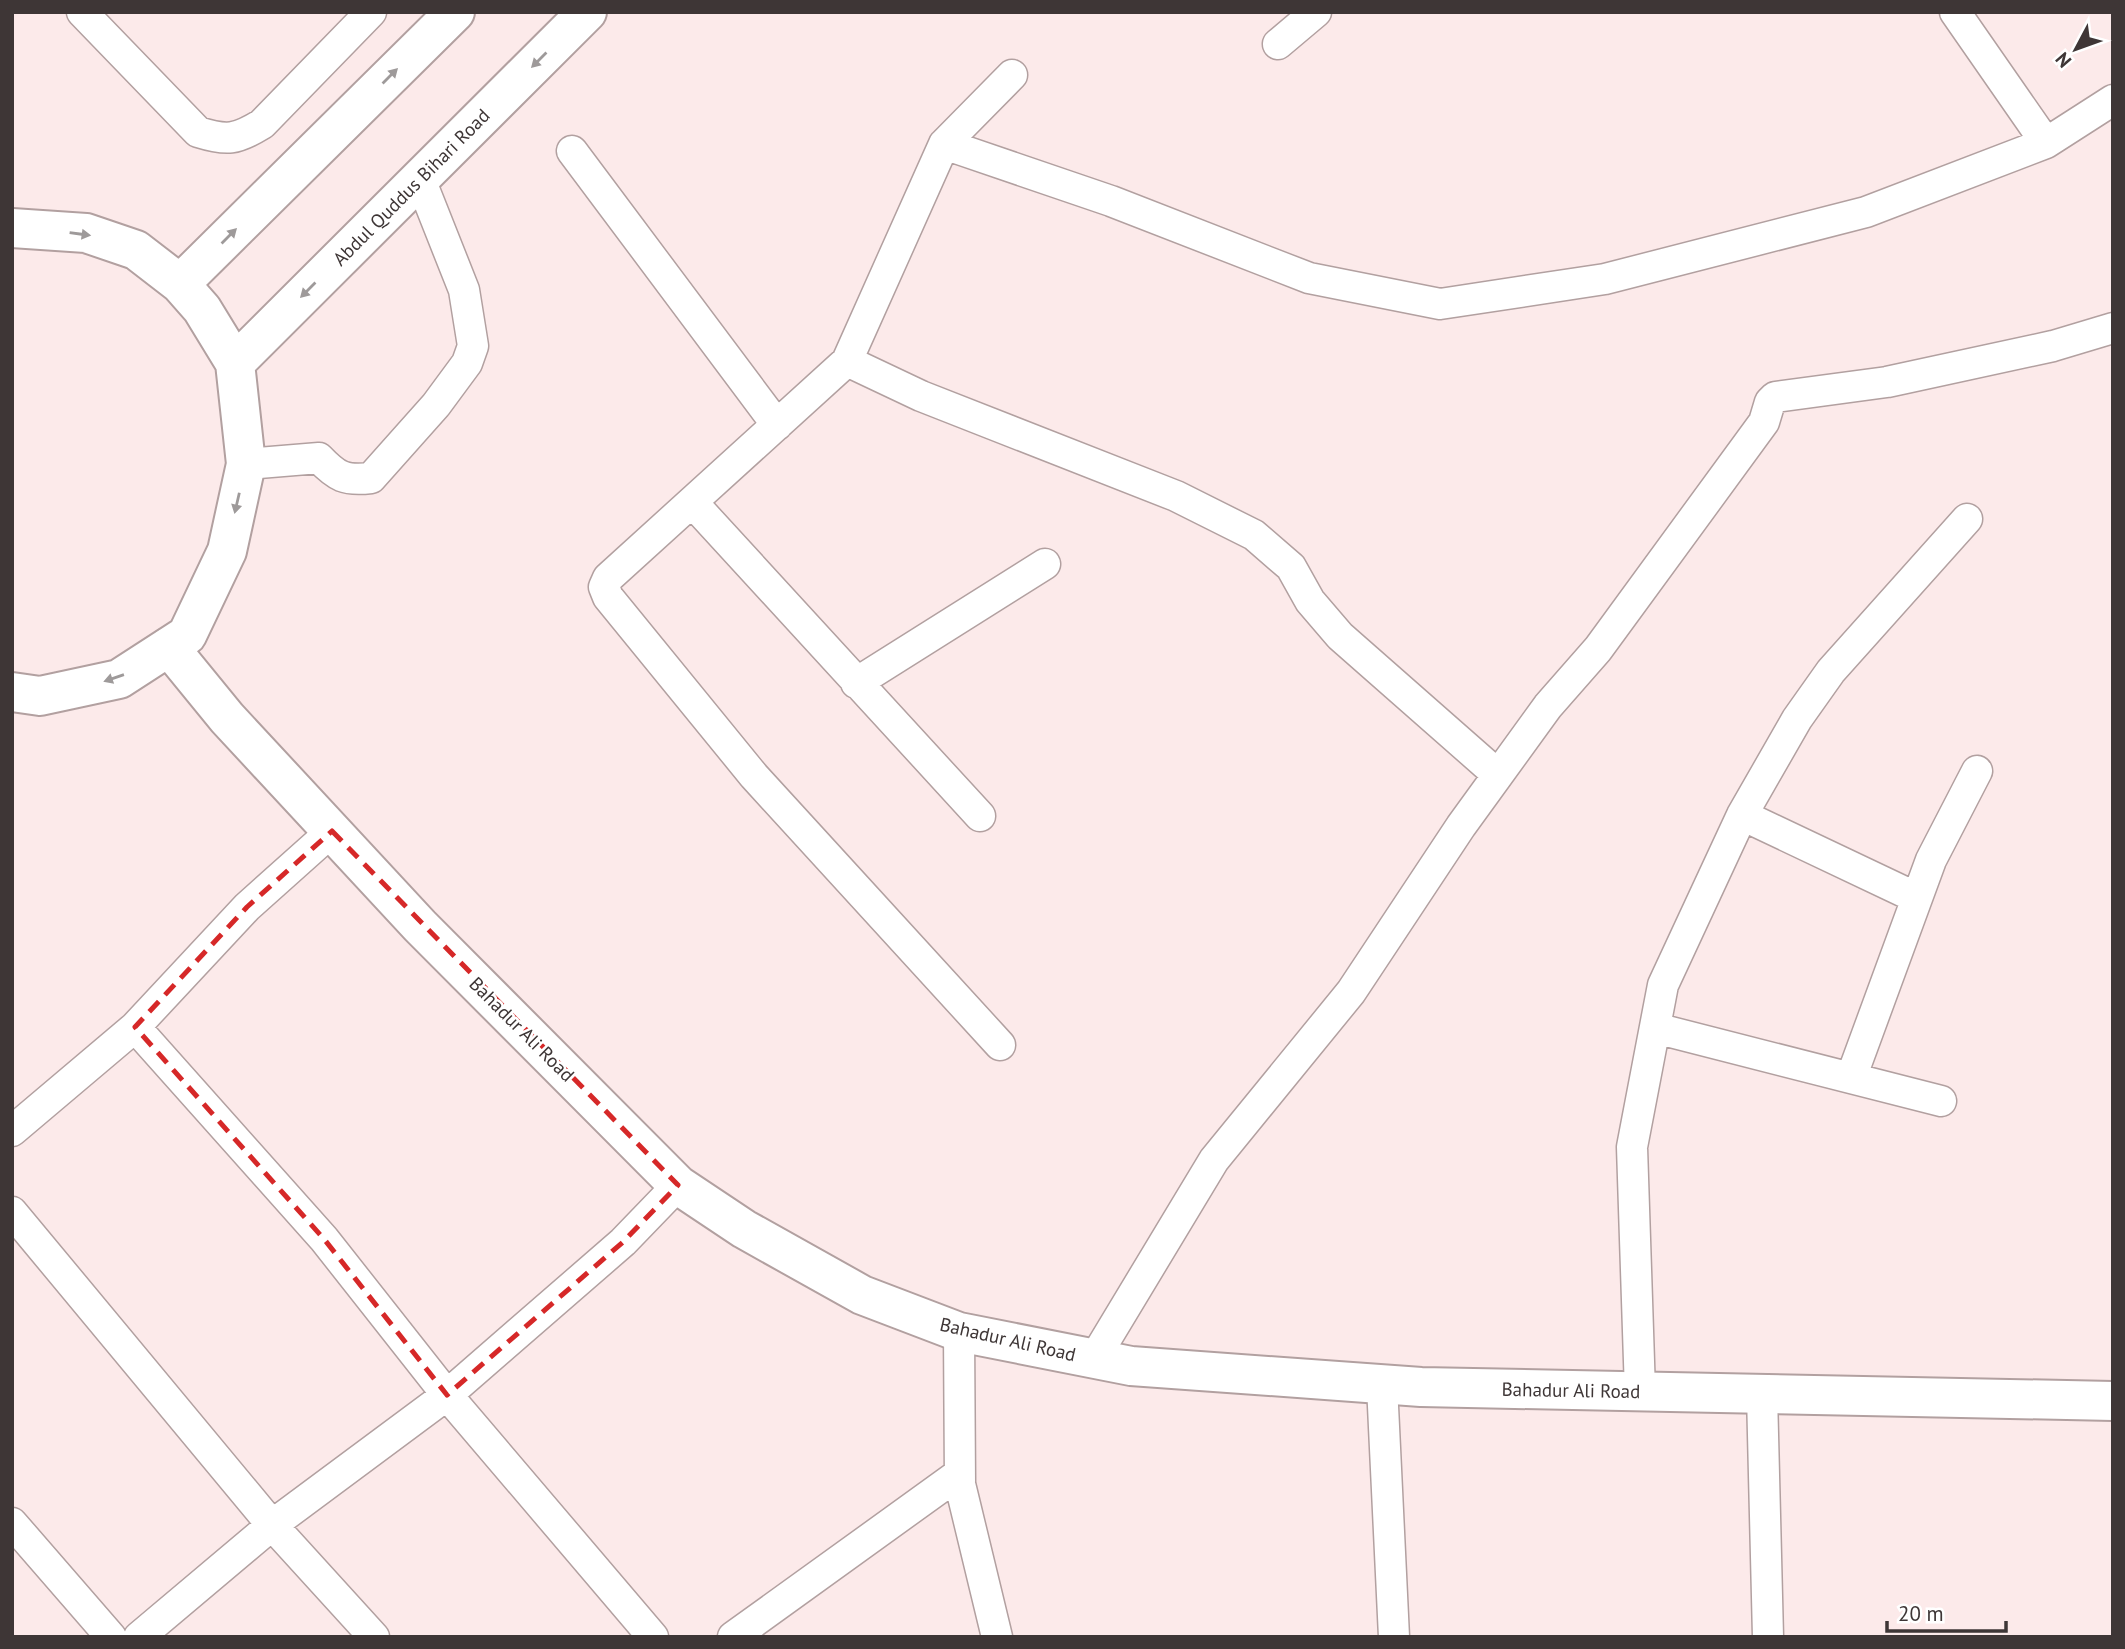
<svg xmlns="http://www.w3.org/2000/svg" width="2125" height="1649" font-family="'PT Sans',sans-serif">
	<rect width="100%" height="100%" fill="#fceaea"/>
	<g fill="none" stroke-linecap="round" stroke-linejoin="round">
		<defs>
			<path id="minor" d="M82,12L198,132C227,141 236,140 262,124L371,12
				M1955,12L2046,143
				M1278,44L1316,12
				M944,144L1111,201L1309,278L1440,304L1605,279L1866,212L2046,143L2113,100
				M572,151L777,425
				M847,361L921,396L1176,496L1254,535L1291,567L1310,601L1340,636L1498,775
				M246,464L319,458C337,477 345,481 371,478L436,405L467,363L473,346L464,290L420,179
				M692,502L980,816
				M856,683L1045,564
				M1742,815L1917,898
				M135,1027L324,1239L447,1395L653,1637
				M1655,1028L1941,1101
				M1000,1045L754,776L608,597L604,587L608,578L847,361L944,144L1012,75
				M1851,1078L1931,860L1977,771
				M12,1131L135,1027L247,907L332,831
				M12,1212L272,1525L374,1637
				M959,1332L960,1484L997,1637
				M1094,1359L1214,1160L1351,992L1461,826L1498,775L1548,706L1598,649L1764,422L1770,402L1775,397L1887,382L2053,346L2113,328
				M1382,1385L1394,1637
				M1640,1392L1632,1147L1663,985L1742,815L1797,719L1831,671L1967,519
				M1762,1394L1768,1637
				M12,1523L111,1637
				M139,1637L272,1525L447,1395L623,1242L678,1185
				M733,1637L959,1474"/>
			<path id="tertiary" d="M169,647L227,718L420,926L678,1185L744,1229L862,1295L959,1332L1131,1366L1421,1387L2113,1401"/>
			<path id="secondary" d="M12,228L86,233L136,250L180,284L202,309L235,363L246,464L227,551L187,635L119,679L40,696L12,692
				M180,284L455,12
				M235,363L587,12"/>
		</defs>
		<use href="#minor" stroke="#b2a0a0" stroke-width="33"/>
		<use href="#tertiary" stroke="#b2a0a0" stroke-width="42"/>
		<use href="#secondary" stroke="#b2a0a0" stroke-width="42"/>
		<use href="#minor" stroke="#fff" stroke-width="30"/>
		<use href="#tertiary" stroke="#fff" stroke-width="38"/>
		<use href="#secondary" stroke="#fff" stroke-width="38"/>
	</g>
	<defs><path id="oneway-solid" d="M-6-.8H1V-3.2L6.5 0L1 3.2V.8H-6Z" transform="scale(1.75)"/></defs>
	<g fill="#9e9a9a">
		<use href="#oneway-solid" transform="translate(539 60) rotate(135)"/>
		<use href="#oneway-solid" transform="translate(390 76) rotate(-45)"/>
		<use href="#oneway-solid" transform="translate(80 234) rotate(8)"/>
		<use href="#oneway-solid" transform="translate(229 236) rotate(-45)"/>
		<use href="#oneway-solid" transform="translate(308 290) rotate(135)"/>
		<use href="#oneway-solid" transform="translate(237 503) rotate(103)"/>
		<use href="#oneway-solid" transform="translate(114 678) rotate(161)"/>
	</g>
	<path fill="none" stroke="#d62828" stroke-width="5" stroke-dasharray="14 9" stroke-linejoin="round" d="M332,831L678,1185L623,1242L447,1395L324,1239L135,1027L247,907Z"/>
	<g text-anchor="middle" stroke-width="5" stroke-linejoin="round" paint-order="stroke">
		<g font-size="19" fill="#3e3636" stroke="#fff">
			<text transform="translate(411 187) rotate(-45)" y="7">Abdul Quddus Bihari Road</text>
			<text transform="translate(522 1029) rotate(45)" y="7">Bahadur Ali Road</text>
			<text transform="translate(1008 1339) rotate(13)" y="7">Bahadur Ali Road</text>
			<text transform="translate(1571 1390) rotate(1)" y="7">Bahadur Ali Road</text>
		</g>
	</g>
	<rect width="2125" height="1649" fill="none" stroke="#3e3636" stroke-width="28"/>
	<g transform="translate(2076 49) rotate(229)" stroke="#ffffff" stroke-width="5" paint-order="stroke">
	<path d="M0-5L12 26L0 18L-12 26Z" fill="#3e3636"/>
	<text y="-10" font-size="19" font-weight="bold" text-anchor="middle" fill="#3e3636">N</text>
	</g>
	<path d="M1887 1621v10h119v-10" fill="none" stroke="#3e3636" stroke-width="3.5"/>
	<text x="1898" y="1621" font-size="21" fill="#3e3636" stroke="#ffffff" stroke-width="5" paint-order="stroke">20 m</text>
</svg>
